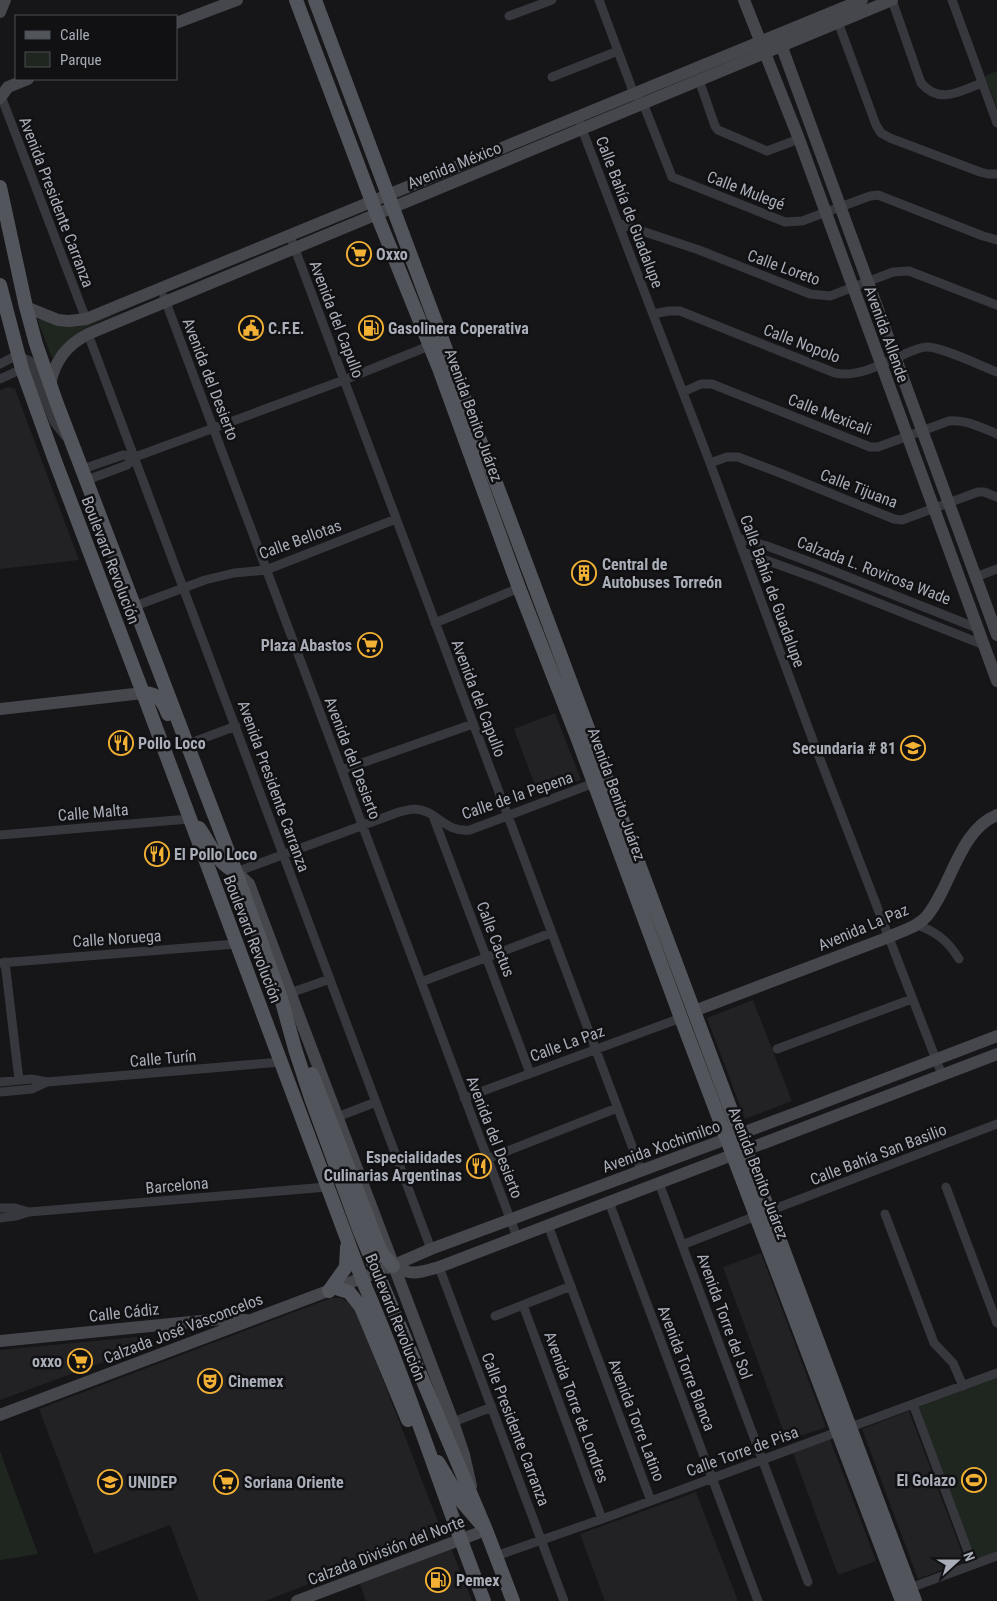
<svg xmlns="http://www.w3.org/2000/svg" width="997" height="1601" font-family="'Roboto Condensed',sans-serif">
	<rect width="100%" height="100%" fill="#161618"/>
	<path fill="#222225" d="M8,387L15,389L79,560L0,569V390Z
		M555,713L581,780L539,796L514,729Z
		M753,1000L792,1101L745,1119L707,1018Z
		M761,1253L826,1427L787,1441L723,1267Z
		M331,1298H341L354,1305L442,1532L265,1601H199L170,1525L94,1554L39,1409Z
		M147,1336L148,1346L0,1400V1350Z
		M909,1411L965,1561L918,1579L862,1429Z
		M830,1439L876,1561L838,1575L793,1453Z
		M696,1492L738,1601H605L580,1534Z
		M451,1548L472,1601H366L360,1584Z"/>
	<path fill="#1e261f" d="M997,71V108L985,76Z
		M123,311L85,328L72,338L52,358L37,319L67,325H84Z
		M997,1377V1552L975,1561L919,1407Z
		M0,1451L38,1554L0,1560Z"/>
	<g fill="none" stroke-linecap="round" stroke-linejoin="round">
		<path stroke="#37383d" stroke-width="9" d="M599,0L634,94L643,103L672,177L785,222L802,221L870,196L878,195L983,236L997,240
			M892,0L921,83C940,105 960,91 982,83
			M952,0L997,123
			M509,16L552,0
			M838,22L876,125L881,133L890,138L980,172L988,174H997
			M552,77L618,51
			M699,80L715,126L718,130L767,151L799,139
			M1,96L86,319
			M580,124L710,463L815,746L942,1075
			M618,223L699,250L810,294L830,296L893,272L909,271L997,305
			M290,236L641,1170
			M164,297L517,1237
			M653,314L669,311H680L835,373C858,378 884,363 905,354C912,351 920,347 927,347C942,347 981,366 997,372
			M88,334L431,1249
			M0,364L17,355L30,361L54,422L65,436
			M0,379L22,369
			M683,392L701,384H712L870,447H878L949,421C966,419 982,428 997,434
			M710,463L727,457H738L780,473L894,519L902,520L978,492H984L997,497
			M83,469L123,455L135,457
			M87,480L127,465L135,457L344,380L429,346
			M738,538L767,546L813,563L977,628
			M743,552L818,579L984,645
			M976,577L997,569
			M135,606L205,580L234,573L266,570L396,519
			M435,623L519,588
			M188,744L236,726
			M342,770L473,724
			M433,816L530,1073
			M0,835L189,819
			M236,872L399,812C404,811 410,809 415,809C437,810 444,833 470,830L594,783
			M917,925C937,932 948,941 959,959
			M5,962L19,1080
			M0,963L236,944
			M421,982L551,933
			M290,993L330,979
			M777,1049L912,999
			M0,1082L31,1079L47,1082L281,1062
			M0,1092L32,1089L47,1082
			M464,1098L681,1018
			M332,1119L376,1102
			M487,1159L617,1108
			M659,1183L808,1582
			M946,1187L997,1323
			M609,1202L758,1601
			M0,1208H15L29,1212
			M769,1211L997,1124
			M885,1214L934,1343L953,1363L963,1386
			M0,1218L16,1216L29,1212L327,1187
			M548,1225L651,1501
			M682,1245L756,1216
			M439,1267L564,1601
			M523,1305L602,1519
			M495,1316L571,1286
			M913,1404L973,1565
			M453,1422L492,1407
			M496,1556L602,1519L997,1373
			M910,1588L997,1556"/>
		<path stroke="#45474d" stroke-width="12" d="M744,0L799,139L997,681
			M0,12L5,0
			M176,23L237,0
			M779,39L997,635
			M0,98L8,87L28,79
			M26,307L58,320L69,321L86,319L862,0
			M50,384C55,360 67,345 88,334L892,0
			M0,709L143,693
			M236,872L249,884L453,1422L464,1455L471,1486
			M694,1011L889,937C901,931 916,928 926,917C951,888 959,830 997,815
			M393,1266C413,1276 418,1273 439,1267L997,1054
			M0,1341L221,1319L246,1320
			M0,1415L378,1272L431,1249L801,1111L997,1036
			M297,1601L486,1530"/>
		<path stroke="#53555c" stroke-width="14" d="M296,0L377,215L440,371L519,588L577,737L681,1018L902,1601
			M315,0L915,1601
			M0,187L26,307L36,344L57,404L236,872L281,998L295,1049L311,1098L360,1232L486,1530L513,1601
			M0,285L22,369L54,458L143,693L362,1279C408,1384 442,1494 484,1601
			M143,693C158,693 163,701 168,714
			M199,828C210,843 217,864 236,872
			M312,1074L381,1252L393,1266
			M336,1288L349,1292L361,1307L408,1420
			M329,1291L346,1267L347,1247
			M438,1462L462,1502L481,1524"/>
	</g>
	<defs>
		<symbol id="supermarket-ring" viewBox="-11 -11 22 22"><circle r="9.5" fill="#111113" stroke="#f2b134" stroke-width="1.5"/><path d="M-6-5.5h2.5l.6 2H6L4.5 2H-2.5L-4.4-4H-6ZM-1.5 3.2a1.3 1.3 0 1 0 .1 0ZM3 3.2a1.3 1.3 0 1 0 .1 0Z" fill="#f2b134"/></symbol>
		<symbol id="civic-ring" viewBox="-11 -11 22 22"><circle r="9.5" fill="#111113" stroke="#f2b134" stroke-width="1.5"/><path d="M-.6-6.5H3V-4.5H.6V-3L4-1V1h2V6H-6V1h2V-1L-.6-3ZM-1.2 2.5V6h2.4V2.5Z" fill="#f2b134"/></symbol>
		<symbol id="fuel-ring" viewBox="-11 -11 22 22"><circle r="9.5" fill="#111113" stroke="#f2b134" stroke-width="1.5"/><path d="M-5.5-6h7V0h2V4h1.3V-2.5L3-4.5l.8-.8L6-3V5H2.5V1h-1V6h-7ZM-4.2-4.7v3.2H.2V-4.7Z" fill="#f2b134"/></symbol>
		<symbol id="building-ring" viewBox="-11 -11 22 22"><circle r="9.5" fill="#111113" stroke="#f2b134" stroke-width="1.5"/><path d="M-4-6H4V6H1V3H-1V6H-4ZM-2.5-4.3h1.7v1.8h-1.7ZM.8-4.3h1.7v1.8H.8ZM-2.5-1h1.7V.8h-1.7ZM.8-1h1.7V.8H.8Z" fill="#f2b134"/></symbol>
		<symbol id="restaurant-ring" viewBox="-11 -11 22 22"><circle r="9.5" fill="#111113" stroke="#f2b134" stroke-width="1.5"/><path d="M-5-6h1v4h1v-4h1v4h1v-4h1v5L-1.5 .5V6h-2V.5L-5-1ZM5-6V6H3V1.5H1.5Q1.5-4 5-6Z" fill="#f2b134"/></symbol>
		<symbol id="school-ring" viewBox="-11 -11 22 22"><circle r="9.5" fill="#111113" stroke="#f2b134" stroke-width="1.5"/><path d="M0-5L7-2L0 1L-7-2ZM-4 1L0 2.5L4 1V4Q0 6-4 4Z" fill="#f2b134"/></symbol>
		<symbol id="theatre-ring" viewBox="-11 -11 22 22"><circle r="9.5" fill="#111113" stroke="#f2b134" stroke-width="1.5"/><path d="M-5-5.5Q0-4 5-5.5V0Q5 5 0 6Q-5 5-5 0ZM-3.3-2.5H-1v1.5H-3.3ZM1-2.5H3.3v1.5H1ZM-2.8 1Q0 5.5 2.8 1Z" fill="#f2b134"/></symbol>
		<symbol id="stadium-ring" viewBox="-11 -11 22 22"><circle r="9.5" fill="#111113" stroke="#f2b134" stroke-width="1.5"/><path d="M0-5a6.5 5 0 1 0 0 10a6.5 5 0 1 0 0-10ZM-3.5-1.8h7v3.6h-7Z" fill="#f2b134"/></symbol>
		<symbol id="university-ring" viewBox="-11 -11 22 22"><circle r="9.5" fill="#111113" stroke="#f2b134" stroke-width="1.5"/><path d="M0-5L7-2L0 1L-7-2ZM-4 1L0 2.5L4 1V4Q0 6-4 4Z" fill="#f2b134"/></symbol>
	</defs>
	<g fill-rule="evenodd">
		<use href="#supermarket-ring" x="345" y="240" width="28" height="28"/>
		<use href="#civic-ring" x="237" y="314" width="28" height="28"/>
		<use href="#fuel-ring" x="357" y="314" width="28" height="28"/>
		<use href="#building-ring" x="570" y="559" width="28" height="28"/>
		<use href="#supermarket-ring" x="356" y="631" width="28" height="28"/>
		<use href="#restaurant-ring" x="107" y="729" width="28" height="28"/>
		<use href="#school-ring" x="899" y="734" width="28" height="28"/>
		<use href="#restaurant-ring" x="143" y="840" width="28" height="28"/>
		<use href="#restaurant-ring" x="465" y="1152" width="28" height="28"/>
		<use href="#supermarket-ring" x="66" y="1347" width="28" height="28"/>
		<use href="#theatre-ring" x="196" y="1367" width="28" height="28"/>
		<use href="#stadium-ring" x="960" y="1466" width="28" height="28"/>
		<use href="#university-ring" x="96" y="1468" width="28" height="28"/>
		<use href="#supermarket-ring" x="212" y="1468" width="28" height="28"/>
		<use href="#fuel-ring" x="424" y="1566" width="28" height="28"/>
	</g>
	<g text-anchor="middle" stroke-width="5" stroke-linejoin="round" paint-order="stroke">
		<g font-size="16" fill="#a8adb8" stroke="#111113">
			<text transform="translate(454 165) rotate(-22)" y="6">Avenida México</text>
			<text transform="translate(746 190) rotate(21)" y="6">Calle Mulegé</text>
			<text transform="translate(57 202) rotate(69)" y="6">Avenida Presidente Carranza</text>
			<text transform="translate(630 212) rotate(69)" y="6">Calle Bahía de Guadalupe</text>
			<text transform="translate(784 267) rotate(20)" y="6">Calle Loreto</text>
			<text transform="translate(337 319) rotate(69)" y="6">Avenida del Capullo</text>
			<text transform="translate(887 334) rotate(70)" y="6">Avenida Allende</text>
			<text transform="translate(802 343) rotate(21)" y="6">Calle Nopolo</text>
			<text transform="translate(211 379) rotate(69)" y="6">Avenida del Desierto</text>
			<text transform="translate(830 414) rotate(21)" y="6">Calle Mexicali</text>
			<text transform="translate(474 415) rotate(70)" y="6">Avenida Benito Juárez</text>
			<text transform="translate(859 488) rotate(21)" y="6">Calle Tijuana</text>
			<text transform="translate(300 539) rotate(-20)" y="6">Calle Bellotas</text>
			<text transform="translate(111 560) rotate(69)" y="6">Boulevard Revolución</text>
			<text transform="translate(874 570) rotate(21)" y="6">Calzada L. Rovirosa Wade</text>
			<text transform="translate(773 591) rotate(70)" y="6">Calle Bahía de Guadalupe</text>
			<text transform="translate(479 698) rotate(69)" y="6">Avenida del Capullo</text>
			<text transform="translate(353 758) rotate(69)" y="6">Avenida del Desierto</text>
			<text transform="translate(274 786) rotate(70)" y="6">Avenida Presidente Carranza</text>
			<text transform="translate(617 794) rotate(70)" y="6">Avenida Benito Juárez</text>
			<text transform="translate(517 795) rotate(-19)" y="6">Calle de la Pepena</text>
			<text transform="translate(93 812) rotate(-5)" y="6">Calle Malta</text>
			<text transform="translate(863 927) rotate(-23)" y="6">Avenida La Paz</text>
			<text transform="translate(117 938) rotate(-4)" y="6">Calle Noruega</text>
			<text transform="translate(253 939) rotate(69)" y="6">Boulevard Revolución</text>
			<text transform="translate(496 939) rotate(69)" y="6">Calle Cactus</text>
			<text transform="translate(567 1043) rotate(-20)" y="6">Calle La Paz</text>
			<text transform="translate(163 1058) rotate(-5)" y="6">Calle Turín</text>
			<text transform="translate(495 1137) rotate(69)" y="6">Avenida del Desierto</text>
			<text transform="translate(661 1146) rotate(-20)" y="6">Avenida Xochimilco</text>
			<text transform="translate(878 1154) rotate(-21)" y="6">Calle Bahía San Basilio</text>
			<text transform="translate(759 1173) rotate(69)" y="6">Avenida Benito Juárez</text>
			<text transform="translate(177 1185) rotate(-5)" y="6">Barcelona</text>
			<text transform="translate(124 1312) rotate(-6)" y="6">Calle Cádiz</text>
			<text transform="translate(725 1316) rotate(70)" y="6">Avenida Torre del Sol</text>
			<text transform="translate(396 1317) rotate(68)" y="6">Boulevard Revolución</text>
			<text transform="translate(183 1328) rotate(-21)" y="6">Calzada José Vasconcelos</text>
			<text transform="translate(687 1368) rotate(69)" y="6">Avenida Torre Blanca</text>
			<text transform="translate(577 1407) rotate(70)" y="6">Avenida Torre de Londres</text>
			<text transform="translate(637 1420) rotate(69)" y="6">Avenida Torre Latino</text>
			<text transform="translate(516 1429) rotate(69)" y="6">Calle Presidente Carranza</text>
			<text transform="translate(742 1451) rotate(-20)" y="6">Calle Torre de Pisa</text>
			<text transform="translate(386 1550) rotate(-21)" y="6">Calzada División del Norte</text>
		</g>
		<g font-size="16" font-weight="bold" fill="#a8adb8" stroke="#111113" text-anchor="start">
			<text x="376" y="260">Oxxo</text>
			<text x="268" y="334">C.F.E.</text>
			<text x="388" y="334">Gasolinera Coperativa</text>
			<text x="602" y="570">Central de<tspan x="602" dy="18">Autobuses Torreón</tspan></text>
			<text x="352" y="651" text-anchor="end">Plaza Abastos</text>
			<text x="138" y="749">Pollo Loco</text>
			<text x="896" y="754" text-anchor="end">Secundaria # 81</text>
			<text x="174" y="860">El Pollo Loco</text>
			<text x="462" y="1163" text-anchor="end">Especialidades<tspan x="462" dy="18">Culinarias Argentinas</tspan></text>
			<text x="62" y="1367" text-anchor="end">oxxo</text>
			<text x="228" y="1387">Cinemex</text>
			<text x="956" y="1486" text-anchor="end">El Golazo</text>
			<text x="128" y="1488">UNIDEP</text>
			<text x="244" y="1488">Soriana Oriente</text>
			<text x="456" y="1586">Pemex</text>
		</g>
	</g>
	<rect x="15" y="15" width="162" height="65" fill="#111113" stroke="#4d4f55"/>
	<rect x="25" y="31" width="25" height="8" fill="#53555c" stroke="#4d4f55"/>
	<text x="60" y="40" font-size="15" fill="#a8adb8">Calle</text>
	<rect x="25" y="52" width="25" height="15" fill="#1e261f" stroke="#4d4f55"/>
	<text x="60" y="65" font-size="15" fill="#a8adb8">Parque</text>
	<g transform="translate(957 1561) rotate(69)" stroke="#111113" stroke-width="4" paint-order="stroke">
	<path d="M0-4L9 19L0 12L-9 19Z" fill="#a8adb8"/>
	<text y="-8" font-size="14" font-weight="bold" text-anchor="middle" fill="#a8adb8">N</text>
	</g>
</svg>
